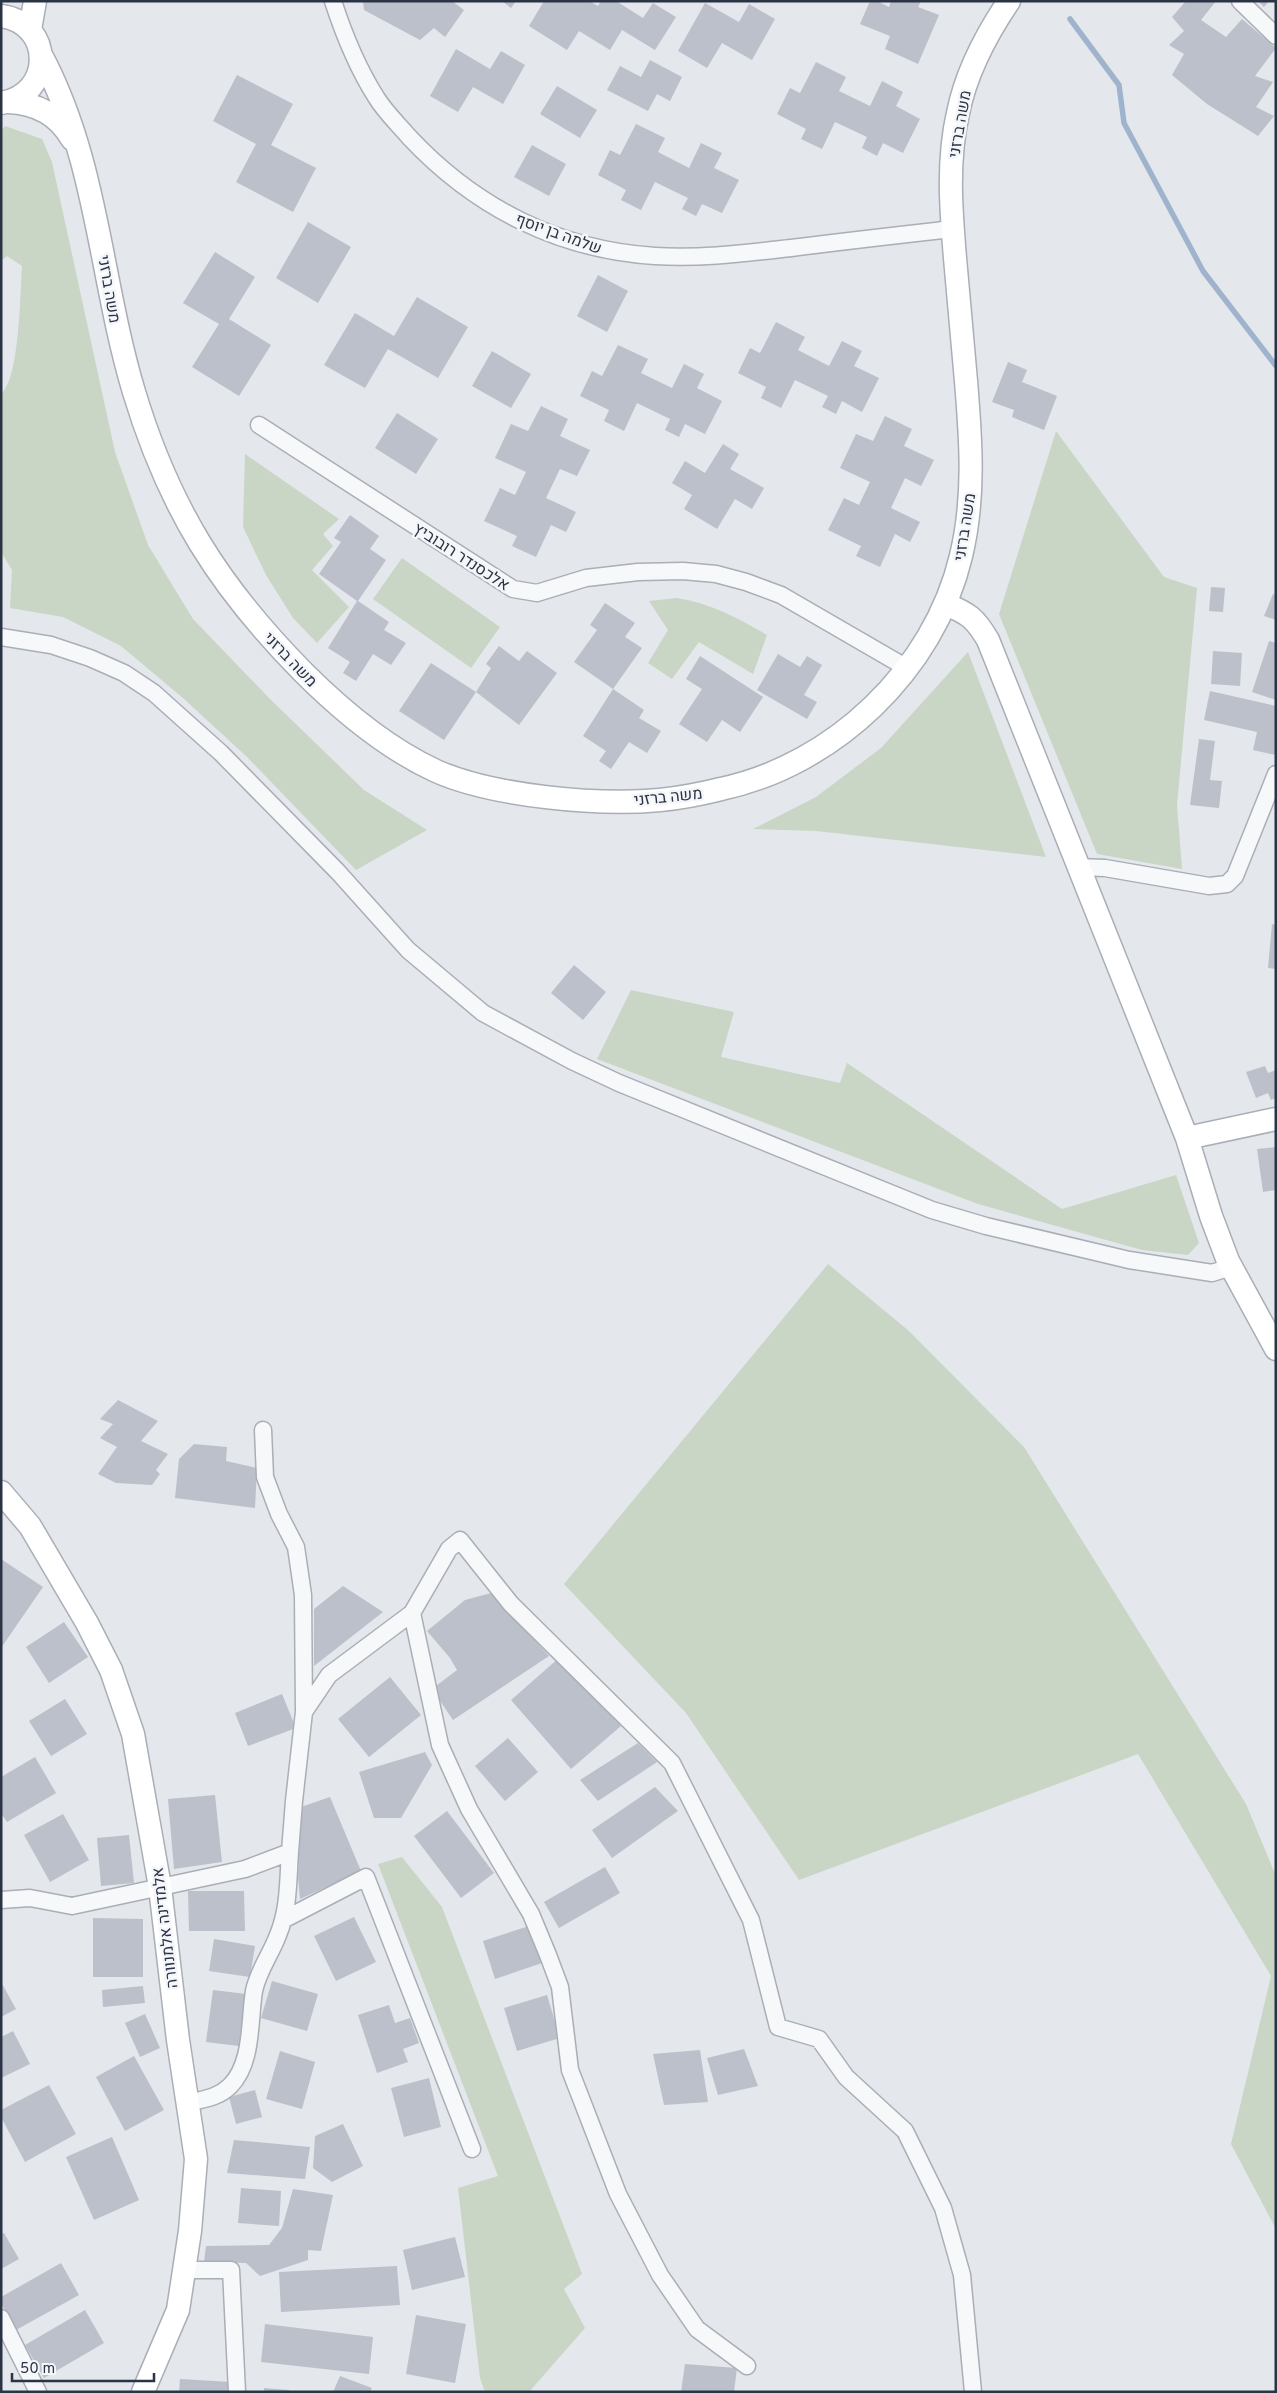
<svg xmlns="http://www.w3.org/2000/svg" width="1277" height="2393" font-family="Overpass,Heebo,sans-serif">
	<rect width="100%" height="100%" fill="#e4e7ec"/>
	<path fill="#c9d6c5" d="M5,126L42,139L52,162L115,452L148,545L193,619L271,700L364,790L427,830L356,870L247,757L183,698L121,646L63,617L10,608L12,570L1,552V394C20,378 20,293 22,266L7,256L1,261V131Z
		M1056,431L1164,577L1197,588L1177,805L1182,869L1097,854L999,614Z
		M245,454L339,519L323,534L333,546L312,570L349,607L317,643L293,618L266,575L243,527Z
		M402,558L500,627L471,668L373,599Z
		M677,598C710,603 738,618 767,635L753,674L699,642L672,679L648,663L668,630L649,601Z
		M968,652L1046,857L816,831L753,829L816,797L881,748Z
		M631,990L734,1012L721,1057L840,1083L847,1063L1062,1209L1176,1175L1199,1243L1188,1255L1142,1250L978,1204L597,1059Z
		M828,1264L909,1331L1024,1447L1246,1804L1276,1876V2229L1231,2144L1271,1976L1138,1754L799,1880L686,1713L564,1584Z
		M402,1857L442,1907L582,2274L564,2289L585,2328L529,2392H485L480,2378L458,2188L498,2176L378,1864Z"/>
	<g fill="none" stroke-linecap="round" stroke-linejoin="round">
		<path stroke="#9fb4cc" stroke-width="5.5" d="M1070,19L1119,85L1124,123L1203,271L1276,366"/>
	</g>
	<path fill="#bbc0ca" d="M363,1H452L464,10L445,37L434,28L420,40L364,10Z
		M502,1H516L511,8Z
		M544,1H589L598,6L601,1H616L643,18L653,3L676,17L655,50L622,30L610,50L579,31L567,50L529,26Z
		M870,1H877L889,7L891,1H921L918,7L939,15L918,64L885,49L890,36L860,24Z
		M1186,1H1216L1201,20L1226,37L1242,19L1276,48L1255,76L1273,82L1256,107L1274,116L1258,136L1207,104L1172,75L1184,54L1169,45L1184,31L1172,17Z
		M1258,1H1269L1264,7Z
		M705,3L739,22L749,4L775,19L752,60L722,43L707,68L678,51Z
		M456,49L490,69L501,51L525,65L503,104L473,87L458,112L430,96Z
		M650,60L682,77L670,101L657,94L648,111L607,90L620,66L641,77Z
		M816,62L846,77L839,91L870,106L882,81L903,92L896,106L920,119L903,153L883,143L877,156L862,148L867,137L835,122L822,149L801,139L806,129L777,114L790,88L800,93Z
		M237,75L293,104L271,145L316,168L293,212L236,182L256,144L213,121Z
		M557,86L597,110L580,138L540,114Z
		M636,124L665,138L658,152L689,168L701,143L722,153L714,168L739,180L722,213L702,204L696,216L682,209L688,198L655,182L641,210L621,200L626,190L598,175L610,150L620,155Z
		M532,145L566,164L549,196L514,177Z
		M308,222L351,247L318,303L276,278Z
		M215,252L255,277L229,319L271,345L239,396L192,367L219,324L183,303Z
		M598,275L628,291L607,332L577,316Z
		M417,297L468,327L438,378L388,349L365,388L324,365L355,313L394,336Z
		M776,322L805,337L798,350L829,366L842,341L862,351L854,366L879,378L862,412L842,401L836,414L822,407L828,396L795,380L781,408L761,398L766,387L738,373L750,348L760,353Z
		M618,345L648,359L641,373L672,388L684,364L704,374L697,388L722,401L705,434L685,424L679,437L665,430L670,419L637,403L624,431L604,421L609,410L580,396L592,371L602,376Z
		M492,351L531,374L511,408L472,386Z
		M1008,362L1027,370L1022,382L1057,396L1044,430L1012,417L1014,410L992,402Z
		M541,406L568,419L560,436L590,450L577,476L560,469L546,498L576,512L566,532L551,525L536,557L512,546L517,536L484,521L500,488L515,495L526,472L495,458L511,424L528,431Z
		M397,413L438,439L416,474L375,448Z
		M885,416L912,429L904,446L934,460L921,486L905,478L891,508L920,522L910,542L895,534L880,567L856,556L861,546L828,530L844,498L859,505L870,482L840,468L856,434L873,441Z
		M723,444L739,454L730,469L764,488L752,509L735,499L717,529L684,509L692,495L672,483L685,461L705,473Z
		M350,515L379,536L370,549L386,560L358,601L389,622L384,630L406,643L391,665L373,654L356,681L343,673L350,662L328,648L357,601L319,574L341,542L334,538Z
		M1211,587L1225,588L1223,612L1209,611Z
		M1273,594L1276,595V620L1264,616Z
		M605,603L635,623L625,637L642,648L613,689L574,662L597,630L590,625Z
		M1269,641L1276,643V700L1252,692Z
		M499,646L519,661L527,651L557,673L519,725L476,692L491,668L486,664Z
		M1213,651L1242,653L1240,686L1211,684Z
		M778,654L800,667L807,656L822,665L804,695L817,702L807,719L757,690Z
		M700,656L763,697L740,732L722,720L707,742L679,724L702,689L686,679Z
		M431,663L476,692L444,740L399,711Z
		M613,689L644,710L639,718L661,731L647,753L629,742L611,769L599,761L606,751L583,736Z
		M1210,691L1276,706V755L1253,750L1257,732L1204,720Z
		M1199,739L1215,741L1210,780L1222,781L1219,808L1190,805Z
		M1272,924L1276,925V969L1268,968Z
		M574,965L606,992L583,1020L551,993Z
		M1265,1066L1268,1073L1276,1070V1098L1271,1100L1268,1093L1256,1098L1246,1072Z
		M1276,1147V1190L1263,1192L1257,1149Z
		M118,1400L158,1421L141,1441L168,1454L156,1470L160,1474L152,1485L116,1483L98,1474L117,1447L100,1438L113,1424L100,1419Z
		M194,1444L227,1447L226,1461L257,1468L255,1508L175,1498L179,1459Z
		M1,1559L43,1587L1,1648Z
		M343,1586L383,1612L314,1666V1609Z
		M495,1592L520,1625L549,1656L453,1720L432,1689L457,1670L450,1658L427,1631L465,1600Z
		M64,1622L88,1657L49,1683L26,1647Z
		M560,1657L621,1726L571,1769L511,1700Z
		M390,1677L421,1715L369,1757L338,1719Z
		M282,1694L296,1728L248,1746L235,1713Z
		M65,1699L87,1734L51,1756L29,1721Z
		M508,1738L538,1772L505,1801L475,1766Z
		M638,1743L657,1762L598,1801L580,1780Z
		M425,1752L432,1765L401,1818H374L359,1772Z
		M35,1757L56,1793L7,1822L1,1813V1777Z
		M655,1787L678,1811L612,1858L592,1830Z
		M215,1795L222,1862L174,1869L168,1799Z
		M330,1797L361,1871L300,1899L298,1876L301,1807Z
		M447,1811L494,1873L461,1898L414,1836Z
		M63,1814L89,1860L50,1882L24,1835Z
		M129,1835L134,1883L101,1886L97,1838Z
		M605,1867L620,1893L559,1928L544,1902Z
		M188,1891H244L245,1931H189Z
		M354,1917L376,1962L336,1981L314,1936Z
		M93,1918L143,1919V1977H93Z
		M532,1925L545,1962L495,1979L483,1941Z
		M214,1939L255,1946L250,1977L209,1971Z
		M272,1981L318,1994L307,2031L261,2018Z
		M1,1982L16,2009L1,2017Z
		M143,1986L145,2003L103,2007L102,1990Z
		M213,1990L246,1994L239,2046L206,2042Z
		M547,1995L560,2038L517,2051L504,2008Z
		M389,2005L395,2023L410,2018L419,2043L403,2049L408,2062L377,2073L358,2015Z
		M145,2014L160,2048L140,2057L125,2023Z
		M13,2031L30,2064L1,2078V2037Z
		M744,2049L758,2086L718,2095L707,2058Z
		M700,2050L708,2102L664,2105L653,2054Z
		M280,2051L315,2062L302,2109L266,2099Z
		M134,2056L164,2110L125,2131L96,2077Z
		M429,2078L441,2127L404,2137L391,2088Z
		M49,2085L76,2134L25,2162L1,2117V2110Z
		M255,2090L262,2117L236,2124L229,2097Z
		M343,2124L363,2166L332,2182L313,2168L315,2136Z
		M112,2137L139,2200L94,2220L66,2157Z
		M234,2140L310,2147L305,2179L227,2173Z
		M241,2188L281,2191L279,2226L238,2223Z
		M293,2189L333,2195L321,2251L308,2250V2260L260,2276L246,2263L204,2262L206,2246L269,2245L282,2228Z
		M4,2233L19,2259L1,2269V2234Z
		M455,2237L465,2277L412,2290L403,2250Z
		M61,2263L79,2295L16,2330L1,2303V2297Z
		M397,2266L400,2305L281,2312L279,2272Z
		M85,2310L104,2343L44,2378L25,2345Z
		M416,2315L466,2324L455,2383L406,2374Z
		M265,2324L373,2337L369,2374L261,2362Z
		M685,2364L737,2368L734,2392H681Z
		M340,2376L372,2388L370,2392H333Z
		M180,2379L232,2382V2392H179Z
		M264,2388L289,2390V2392H264Z"/>
	<g fill="none" stroke-linecap="round" stroke-linejoin="round">
		<defs>
			<path id="street" d="M333,1C344,35 357,67 376,97C385,112 399,125 410,138C476,208 559,250 655,256C701,259 746,253 791,248C845,241 899,235 952,229
				M1240,1L1276,36
				M259,425L513,589L537,593L586,578L638,572L683,571L716,574L746,582L781,595L907,668
				M1,637L51,645L90,658L124,673L154,693L221,753L338,872L408,950L483,1013L572,1061L619,1083L932,1210L986,1226L1129,1260L1212,1273L1231,1267
				M1077,867L1105,868L1209,886L1227,884L1235,876L1276,774
				M263,1430L265,1477L279,1514L296,1547L303,1595L304,1712
				M1,1900L30,1898L72,1906L245,1869L290,1852L294,1801L304,1712L329,1675L412,1613
				M283,1920L366,1877L472,2149
				M188,2103C203,2099 218,2098 230,2086C253,2063 249,2022 254,1991C258,1971 271,1954 278,1935C289,1909 288,1880 290,1852
				M184,2270H231L237,2392
				M1,2318L38,2392
				M747,2366L697,2329L660,2275L618,2194L570,2070L560,1987L548,1955L531,1914L469,1809L440,1745L412,1613L449,1549L460,1540L511,1604L672,1763L751,1920L778,2027L819,2039L846,2077L905,2131L943,2208L962,2275L973,2392"/>
			<path id="secondary" d="M1,16C54,23 54,95 1,103
				M30,30L35,1
				M41,55C98,162 100,279 134,392C169,508 219,587 303,672C342,711 386,748 436,771C492,796 598,806 660,800C680,798 701,794 721,789C834,765 934,670 961,556C975,498 971,441 966,381C962,340 959,299 955,258C951,210 947,161 958,113C966,73 986,35 1009,1
				M8,102C36,103 58,114 72,139
				M946,604C969,614 975,618 988,640L1187,1138L1211,1216L1228,1261L1276,1349
				M1187,1138L1276,1119
				M1,1492L30,1526L87,1623L111,1670L133,1734L160,1887L178,2040L196,2159L190,2231L178,2310L143,2392"/>
		</defs>
		<use href="#street" stroke="#a9aeb7" stroke-width="19"/>
		<use href="#secondary" stroke="#a9aeb7" stroke-width="25"/>
		<use href="#street" stroke="#f7f8fa" stroke-width="16"/>
		<use href="#secondary" stroke="#fff" stroke-width="22"/>
	</g>
	<g text-anchor="middle" stroke-width="5" stroke-linejoin="round" paint-order="stroke">
		<g font-size="16" fill="#2b3445" stroke="#f4f6f9">
			<text transform="translate(959 124) rotate(-80)" y="6">משה ברזני</text>
			<text transform="translate(559 233) rotate(20)" y="6">שלמה בן יוסף</text>
			<text transform="translate(110 289) rotate(80)" y="6">משה ברזני</text>
			<text transform="translate(964 527) rotate(-81)" y="6">משה ברזני</text>
			<text transform="translate(462 556) rotate(33)" y="6">אלכסנדר רובוביץ</text>
			<text transform="translate(291 659) rotate(46)" y="6">משה ברזני</text>
			<text transform="translate(668 796) rotate(-6)" y="6">משה ברזני</text>
			<text transform="translate(164 1928) rotate(-97)" y="6">אלמדינה אלמנוורה</text>
		</g>
	</g>
	<rect width="1277" height="2393" fill="none" stroke="#2b3445" stroke-width="5"/>
	<path d="M12 2373v8h142v-8" fill="none" stroke="#2b3445" stroke-width="2.5"/>
	<text x="20" y="2373" font-size="15" fill="#2b3445" stroke="#f4f6f9" stroke-width="4" paint-order="stroke">50 m</text>
</svg>
